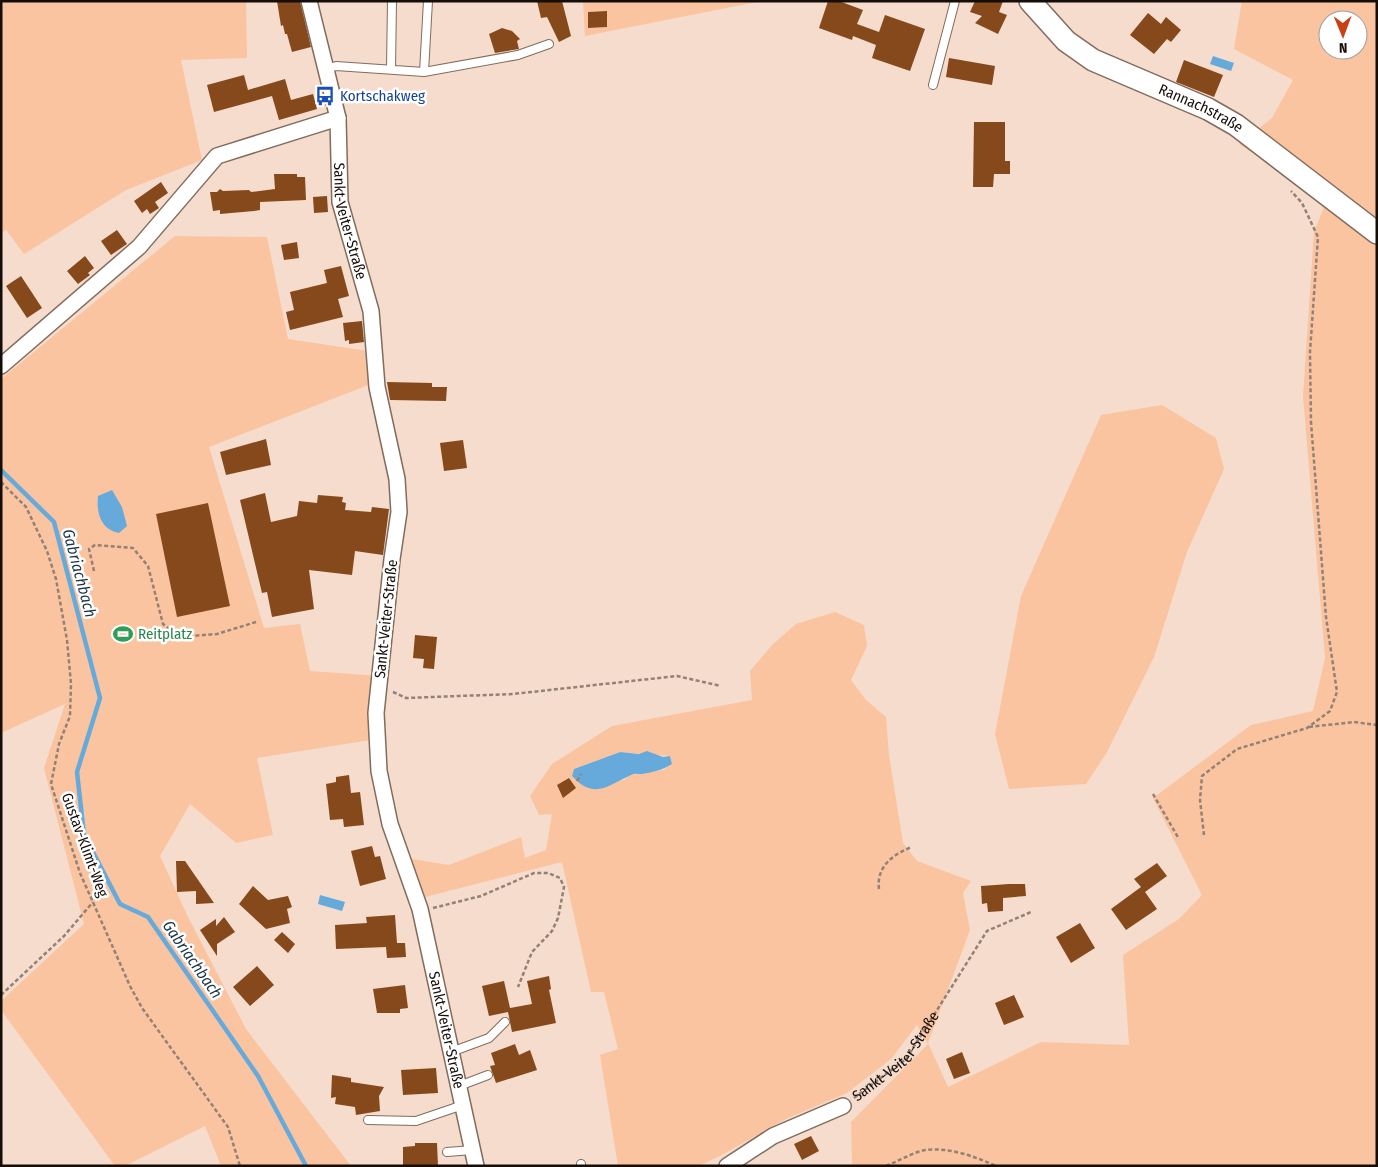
<svg xmlns="http://www.w3.org/2000/svg" width="1378" height="1167" font-family="'Fira Sans Condensed',sans-serif">
	<rect width="100%" height="100%" fill="#f5dccc"/>
	<path fill="#fbc4a0" fill-rule="evenodd" d="M1,1H246L247,58L181,60L202,160L126,190L24,254L6,230L1,233Z
		M583,1H762L585,36ZM607,11V27L588,28V12Z
		M1242,1H1377V1166H852L851,1122L928,1044L917,1025L891,1059L847,1093L786,1119L718,1157L698,1166H618L600,1055L618,1049L604,992H591L562,862L425,897L412,859L449,865L521,837L525,858L546,850L552,814L539,815L530,796L552,764L612,726L752,700L750,671L772,645L796,624L835,612L864,625L867,646L851,680L866,700L886,717L889,755L903,843L917,861L971,881L963,893L970,930L928,1043L948,1087L1041,1042L1129,1045L1123,955L1179,919L1202,895L1153,798L1251,725L1313,711L1325,658L1303,396L1314,232L1324,207L1278,169L1239,144L1272,118L1293,80L1234,49ZM1328,20H1358V50H1328ZM619,752L670,756L672,764L663,770L631,774L624,780L579,783L572,776L574,769Z
		M175,236L267,237L288,339L368,351L371,384L209,447L264,628L300,624L310,671L380,676L377,739L257,758L273,835L236,843L190,804L160,856L187,915L246,1029L351,1166H221L205,1126L125,1166H115L1,1010V1001L84,924L44,768L65,704L1,733V379Z
		M1162,405L1216,438L1224,469L1187,552L1154,657L1106,754L1086,784L1009,789L995,734L1021,596L1101,415Z"/>
	<path fill="#66aadb" d="M1213,56L1234,63L1231,71L1210,64Z
		M112,490L122,507L127,526L119,533C101,530 96,513 98,496Z
		M647,751L663,757L670,756L672,764C663,770 653,772 642,774C638,774 634,773 631,775C607,786 594,800 572,776L574,769L620,752L639,754Z
		M320,895L345,902L342,911L318,904Z"/>
	<g fill="none" stroke-linecap="round" stroke-linejoin="round">
		<path stroke="#66aadb" stroke-width="4.5" d="M1,470L54,522L100,698L77,772L84,835L120,904L148,917L258,1076L306,1166"/>
	</g>
	<path fill="#85491c" d="M277,1H300L311,47L292,52L287,34H285L283,25L281,26Z
		M537,1H562L571,36L559,42L547,17L541,18Z
		M828,1H839L863,10L857,24L879,32L885,15L925,29L910,71L872,58L876,45L853,36L852,40L819,28Z
		M975,1H1003L999,12L1007,15L998,34L975,23L982,16L970,12Z
		M607,11V27L588,28V12Z
		M1148,13L1161,24L1166,17L1181,30L1171,42L1167,39L1154,54L1130,35Z
		M502,28L512,31L520,39L517,41L519,49L495,53L489,34Z
		M949,58L995,66L992,85L946,77Z
		M1184,60L1223,75L1214,97L1176,82Z
		M244,75L248,90L285,79L291,100L313,94L317,109L279,120L272,96L214,112L207,85Z
		M974,122H1005V161H1010V174H994L993,187H973Z
		M274,174H297V177H305L306,200L260,202V210L254,211L220,214V210L213,211L210,192H217L220,189L223,191L249,190L251,192L275,189Z
		M161,182L168,193L155,202L159,208L150,214L147,209L142,213L134,201Z
		M327,196L328,212L314,213L313,197Z
		M117,230L127,244L111,255L101,241Z
		M297,242L299,258L284,260L281,245Z
		M85,256L94,268L88,273L90,275L78,284L67,271Z
		M341,266L349,296L338,299L343,317L290,330L286,312L294,310L290,292L327,283L324,270Z
		M21,276L42,308L27,318L6,286Z
		M362,321L364,342L349,344V340L345,341L343,323Z
		M387,382L432,383V387H447L446,401L390,400Z
		M266,439L271,465L226,475L220,452Z
		M463,440L467,468L444,471L440,443Z
		M265,493L271,522L297,516L299,501L317,503L318,495L343,497L342,502L346,503L345,510L371,512L372,507L389,509L383,555L355,551L352,575L309,570L314,609L272,617L267,592L262,593L240,500Z
		M208,503L230,606L177,617L156,514Z
		M415,635L437,637L434,669L423,668L424,659L413,658Z
		M349,775L351,793L360,792L364,825L344,827L343,819L330,820L326,784L336,782V777Z
		M569,778L576,788L563,798L557,785Z
		M372,846L375,857L380,856L386,879L360,886L351,851Z
		M176,861H185L214,903L196,904V891L177,892Z
		M1157,863L1167,876L1145,892L1157,909L1126,930L1111,909L1141,887L1134,879Z
		M1009,884H1025L1026,896L1003,898V911L988,912L987,903L982,904L981,886Z
		M253,886L268,900L288,896L292,907L287,909L290,923L266,929L239,904Z
		M395,915L397,943H405L406,957L387,958L386,947L336,949L335,925L367,923L366,917Z
		M224,917L235,932L217,944V956L200,930L216,919V926Z
		M1080,923L1095,948L1071,963L1056,937Z
		M282,932L295,944L288,953L274,940Z
		M257,966L274,985L250,1006L233,987Z
		M549,976L551,989L549,990L556,1023L512,1032L508,1012L489,1016L482,986L504,981L510,1008L532,1004L527,981Z
		M405,985L408,1008L400,1009V1013H377L373,989Z
		M1014,995L1024,1017L1004,1025L995,1003Z
		M515,1044L519,1055L530,1050L537,1070L496,1083L490,1066L495,1065L491,1053Z
		M962,1052L970,1073L954,1079L946,1059Z
		M436,1068L438,1093L403,1095L401,1070Z
		M332,1075L351,1078V1082L384,1087L379,1096L380,1111L356,1115L355,1107L335,1104L336,1097L331,1098Z
		M811,1136L819,1151L802,1160L794,1144Z
		M415,1143H437L438,1166H403V1147L415,1146Z"/>
	<g fill="none" stroke-linecap="round" stroke-linejoin="round">
		<defs>
			<path id="lane" d="M326,69L336,66L424,72L518,55L549,44
				M391,69L392,1
				M424,72L428,1
				M933,85L955,1
				M451,1052L489,1038L505,1022
				M459,1086L488,1075
				M368,1120L416,1121L463,1105
				M447,1152L473,1150
				M581,1164V1166"/>
			<g id="street">
				<path id="s2" d="M309,1L338,118L340,202L371,311L377,387L397,479L399,512L392,559L376,713L379,771L390,824L420,909L476,1166"/>
				<path d="M1,366L139,247L217,156L338,118"/>
				<path d="M727,1166L773,1136L843,1106"/>
			</g>
			<g id="secondary">
				<path id="s3" d="M1030,1L1066,41L1093,60L1208,109L1236,125L1377,233"/>
			</g>
		</defs>
		<use href="#lane" stroke="#826c5e" stroke-width="10"/>
		<use href="#street" stroke="#826c5e" stroke-width="18"/>
		<use href="#secondary" stroke="#826c5e" stroke-width="24"/>
		<g stroke="#938176" stroke-width="2.5" stroke-dasharray="4 2.5" stroke-linecap="butt">
			<path d="M1,482L26,507L47,551L56,579L67,640L71,684L70,716L59,744L51,784L80,873L130,986L142,1008L228,1127L240,1166"/>
			<path d="M94,571L89,549L95,545L133,548L148,566L163,624L178,637L217,634L256,622"/>
			<path d="M393,692L406,698L513,694L677,676L721,686"/>
			<path d="M1309,727L1354,722L1377,725"/>
			<path d="M577,781L581,774"/>
			<path d="M1153,794L1179,839"/>
			<path d="M1204,835L1200,800L1202,776L1237,749L1307,728L1330,711L1337,692L1326,617L1311,422L1310,352L1318,237L1302,203L1291,191"/>
			<path d="M879,889C876,867 893,854 912,847"/>
			<path d="M433,908L481,896L534,873H548L560,878L564,887L558,918L552,931L532,952L518,987"/>
			<path d="M1,995L64,936L93,902"/>
			<path id="s1" d="M854,1098L906,1059L987,931L1031,912"/>
			<path d="M886,1166C896,1162 905,1157 915,1153C939,1143 974,1156 996,1166"/>
		</g>
		<use href="#lane" stroke="#fff" stroke-width="8"/>
		<use href="#street" stroke="#fff" stroke-width="15"/>
		<use href="#secondary" stroke="#fff" stroke-width="21"/>
	</g>
	<defs>
		<symbol id="bus-bare" viewBox="-9 -9 18 18"><path d="M-5-6H5V4H4V6H2V4H-2V6H-4V4H-5ZM-3.5-4V0h7V-4ZM-3.5 1.2v1.5H-2V1.2ZM2 1.2v1.5H3.5V1.2Z" fill="#1a4fb4" stroke="#fff" stroke-width="2.5" paint-order="stroke"/></symbol>
		<symbol id="stadium-bare" viewBox="-9 -9 18 18"><path d="M0-5a6.5 5 0 1 0 0 10a6.5 5 0 1 0 0-10ZM-3.5-1.8h7v3.6h-7Z" fill="#2e9e5b" stroke="#fff" stroke-width="2.5" paint-order="stroke"/></symbol>
	</defs>
	<g fill-rule="evenodd">
		<use href="#bus-bare" x="311" y="82" width="28" height="28"/>
		<use href="#stadium-bare" x="109" y="620" width="28" height="28"/>
	</g>
	<g text-anchor="middle" stroke-width="5" stroke-linejoin="round" paint-order="stroke">
		<g font-size="15" fill="#164399" stroke="#fff" text-anchor="start">
			<text x="340" y="101">Kortschakweg</text>
		</g>
		<g font-size="15" fill="#150d08" stroke="#fff">
			<text dy="5" stroke="none"><textPath href="#s3" startOffset="205">Rannachstraße</textPath></text>
			<text dy="5" stroke="none"><textPath href="#s2" startOffset="225">Sankt-Veiter-Straße</textPath></text>
			<text transform="translate(386 619) rotate(-84)" y="5">Sankt-Veiter-Straße</text>
			<text transform="translate(85 845) rotate(70)" y="5">Gustav-Klimt-Weg</text>
			<text dy="5" stroke="none"><textPath href="#s2" startOffset="1050">Sankt-Veiter-Straße</textPath></text>
			<text dy="5" stroke="none"><textPath href="#s1" startOffset="60">Sankt-Veiter-Straße</textPath></text>
		</g>
		<g font-size="15" fill="#27864d" stroke="#fff" text-anchor="start">
			<text x="138" y="639">Reitplatz</text>
		</g>
		<g font-size="16" font-style="italic" fill="#173449" stroke="#fff">
			<text transform="translate(80 573) rotate(75)" y="6">Gabriachbach</text>
			<text transform="translate(193 959) rotate(55)" y="6">Gabriachbach</text>
		</g>
	</g>
	<rect width="1378" height="1167" fill="none" stroke="#150d08" stroke-width="5"/>
	<g transform="translate(1343 35) rotate(179)"><circle r="24" fill="#ffffff" stroke="#a19e9c"/>
	<path d="M0-4L9 19L0 12L-9 19Z" fill="#c84013"/>
	<text y="-8" font-size="14" font-weight="bold" text-anchor="middle" fill="#150d08">N</text>
	</g>
</svg>
